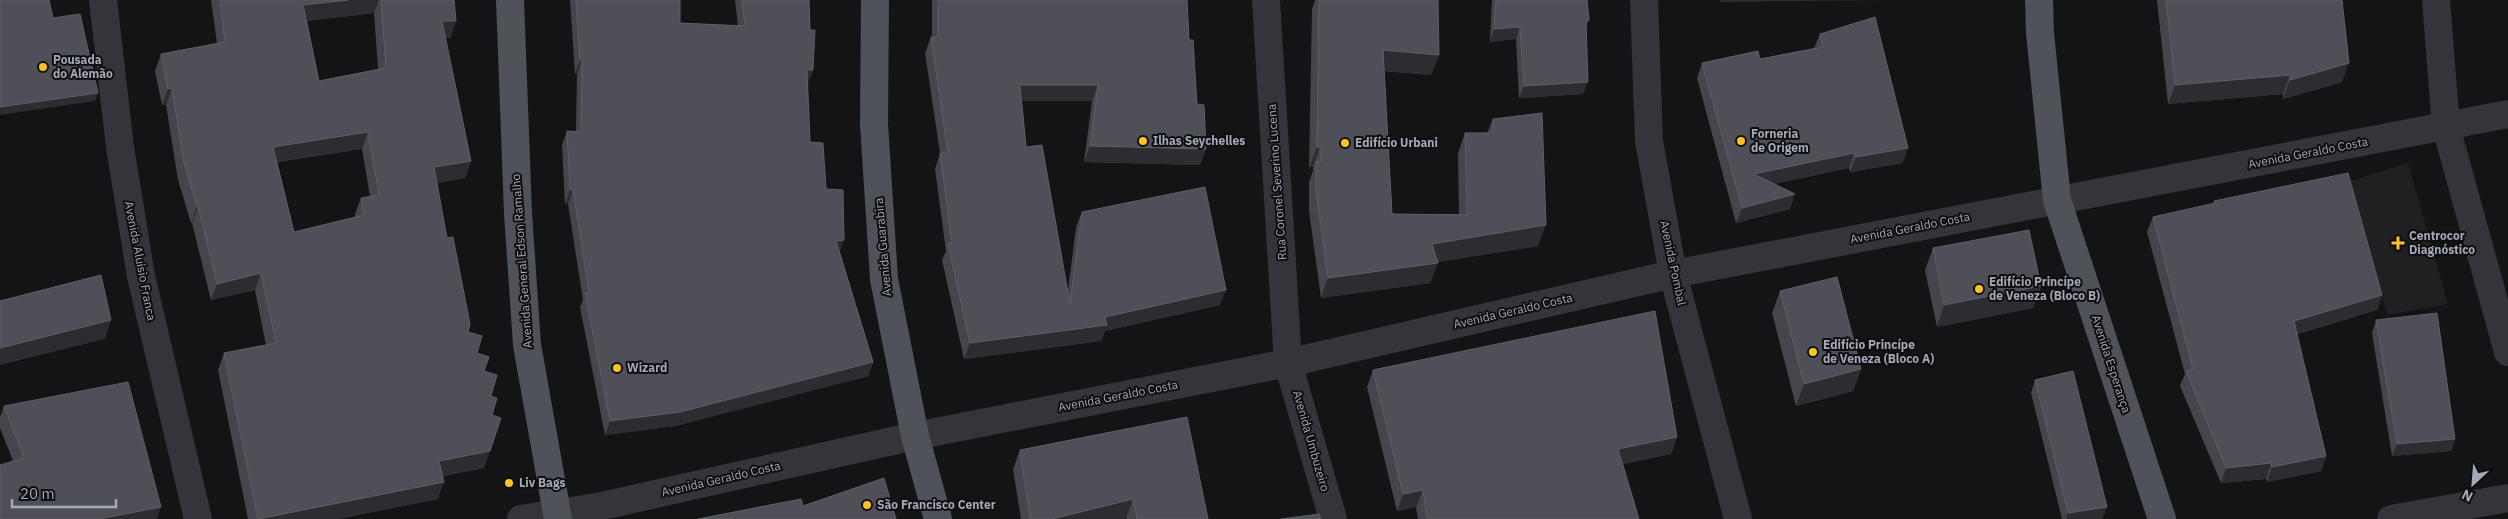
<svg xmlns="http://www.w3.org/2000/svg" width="2508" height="519" font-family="'IBM Plex Sans',sans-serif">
	<rect width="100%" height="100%" fill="#141416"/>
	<path fill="#202023" d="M2408,163L2448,304L2387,315L2347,182Z"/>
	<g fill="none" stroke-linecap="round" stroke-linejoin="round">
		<path stroke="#34353b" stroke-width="28" d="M103,0L120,147L141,276L198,519
			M1266,0L1288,363L1333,519
			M1644,0L1649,141L1673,274L1738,519
			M2436,0L2446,127L2508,352
			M521,519L602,506L915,436L1288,363L1673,274L2508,114
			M2391,519L2508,498"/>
		<path stroke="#50525a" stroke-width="28" d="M510,0L518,213L527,345L558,519
			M875,0L874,124L884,279L915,436L938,519
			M2039,0L2040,33L2057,200L2162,519"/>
	</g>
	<path fill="#45454b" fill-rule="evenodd" d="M211,0H454L456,21L450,38H445L471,161L465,178L437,183L447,238L468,332L484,371L491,396L492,415L484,468L443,476L438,499L337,519H248L218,370L224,353L266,345L255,290L211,300L192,223H191L178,180L166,105H162L155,71L161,54L217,43ZM374,13L378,69L319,81L307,21ZM362,149L370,196L361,198L355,214V217L294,232L277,162Z
		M570,0H680V23L738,26L735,0H809L810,30L813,70L807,84L810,142L826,189L840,252L873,362L868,376L675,426L605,435L580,307L583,300L568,204H565L562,145L567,131L576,132L577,74H575Z
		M932,0H1187L1189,40L1197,104L1206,149L1200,165L1084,162L1092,101H1022L1026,147L1068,291L1076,227L1082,212L1220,305L1105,331L1101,341L964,359L942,260L946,251L935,169L940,153L925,53L931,37H932Z
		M1315,0H1438L1431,75L1384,71L1392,214H1459L1458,153L1465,133H1487L1493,119L1538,246L1437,262L1430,283L1321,298L1309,211V182L1313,171V167H1309L1312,9Z
		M1492,0H1587L1589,20L1586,26L1583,94L1519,98L1516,39L1490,42Z
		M2157,0H2342V82L2283,99V94L2168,104Z
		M1820,34L1903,163L1850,172L1849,168L1773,184L1790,209L1736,223L1697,78L1702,63L1760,59L1814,48Z
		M2214,201L2382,295L2377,310L2297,334L2326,456L2321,471L2267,482L2266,479L2221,483L2180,386L2185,374L2147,232L2153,217L2213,204Z
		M1933,248L2041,286L2033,308L1937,327L1925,270Z
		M1780,291L1861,369L1853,391L1796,406L1772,313Z
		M2376,320L2455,439L2451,451L2392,456L2372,333Z
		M1373,370L1677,437L1671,454L1623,464L1639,519H1418L1416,507L1397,511L1367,387Z
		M2035,380L2107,507L2102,519H2062L2031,393Z
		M4,406L157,519L13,461L0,428V417Z
		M1020,450L1208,519H1127L1126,518L1122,519H1021L1013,469Z"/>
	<path fill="#2d2d31" d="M348,0H379L374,13L297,22L303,5Z
		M1720,0H1889L1719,2Z
		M442,21H456L450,38H435Z
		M1520,27L1516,39L1490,42L1494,29Z
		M1383,50L1439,55L1431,75L1376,70Z
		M580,60H582L577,74H575Z
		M2349,63L2342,82L2283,99L2290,80Z
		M807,70H813L808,84H801Z
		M2290,75L2283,94L2168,104L2175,85Z
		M1588,82L1583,94L1519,98L1524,86Z
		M1020,85H1098L1092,101H1015Z
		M172,88L166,105H162L168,89Z
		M98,93L95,101L0,115V107Z
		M368,132L362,149L267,163L273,147Z
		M1090,146L1206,149L1200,165L1084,162Z
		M1317,147H1320L1313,167H1309Z
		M1908,148L1903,163L1850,172L1856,157Z
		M1854,153L1849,168L1748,189L1754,174Z
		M471,161L465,178L428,184L434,167Z
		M570,190H573L568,204H565Z
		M1795,194L1790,209L1736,223L1742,208Z
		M197,206H198L192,223H191Z
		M1546,225L1538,246L1425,264L1432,244Z
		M844,240L839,254L836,241Z
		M1438,263L1430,283L1321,298L1328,278Z
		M261,273L255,290L211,300L217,284Z
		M2041,286L2033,308L1937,327L1944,305Z
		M1226,290L1220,305L1105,331L1101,341L964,359L970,343L1105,317Z
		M2382,295L2377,310L2288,336L2294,321Z
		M111,320L105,339L0,365V348Z
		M873,362L868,376L675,426L605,435L610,421Z
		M1861,369L1853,391L1796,406L1804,384Z
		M1677,437L1671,454L1612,466L1618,449Z
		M2455,439L2451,451L2392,456L2397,444Z
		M490,451L484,468L433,478L439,461Z
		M2326,456L2321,471L2267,482L2272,467Z
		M2271,463L2266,479L2221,483L2226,468Z
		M444,482L438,499L337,519H258Z
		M1423,490L1416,507L1397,511L1403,494Z
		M1133,499L1126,518L1122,519H1052Z
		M161,507L157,519H99Z
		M2107,507L2102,519H2066L2068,513Z"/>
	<path fill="#4f5057" stroke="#5d5e66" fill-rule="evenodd" d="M0,0H49L53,18L80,14L98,93L0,107Z
		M220,0H348L303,5L319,81L386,68L381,0H454L456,21H442L471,161L434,167L447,238L453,237L470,324L468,332L482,336L477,353L489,357L484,371L497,375L491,396L497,398L492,415L501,418L490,451L439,461L444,482L258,519L224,353L276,343L261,273L217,284L198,206H197L184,163L172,88L168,89L161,54L225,42ZM368,132L379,195L361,198L364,215L294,232L273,147Z
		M576,0H680V23L745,26L742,0H809L810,30H815L813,70H807L810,142L823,143L826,189L843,190L844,240L836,241L873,362L680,412L610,421L585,293L589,292L573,190H570L567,131L581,132L582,60H580Z
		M938,0H1187L1189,40H1193L1197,104L1204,105L1206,149L1090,146L1098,85H1020L1026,147L1042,145L1070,304L1082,212L1205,187L1226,290L1105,317L1107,325L970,343L948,244L952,243L940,153H948L931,37H938Z
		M1319,0H1438L1439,55L1383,50L1392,214L1467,215L1465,133H1492L1493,119L1542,113L1546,225L1432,244L1438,263L1328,278L1316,191V162L1321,161L1320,147H1317Z
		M1496,0H1587L1589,20H1586L1588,82L1524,86L1520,27L1494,29Z
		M2166,0H2342L2349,63L2290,80V75L2175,85Z
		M1875,17L1908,148L1856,157L1854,153L1754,174L1795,194L1742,208L1702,63L1758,51L1760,59L1823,47L1820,34Z
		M2348,173L2382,295L2294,321L2326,456L2272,467L2271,463L2226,468L2186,371L2193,369L2153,217L2215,203L2214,201Z
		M2029,230L2041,286L1944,305L1933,248Z
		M101,275L111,320L0,348V301Z
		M1837,277L1861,369L1804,384L1780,291Z
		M1655,311L1677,437L1618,449L1639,519H1427L1423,490L1403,494L1373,370Z
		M2437,313L2455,439L2397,444L2376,320Z
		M2073,371L2107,507L2068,513L2035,380Z
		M128,382L161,507L99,519H0V465L24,458L4,406Z
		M1187,417L1208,519H1137L1133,499L1052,519H1030L1020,450Z
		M884,478L896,519H698L801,499L803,506Z
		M1319,514L1321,519H1281Z"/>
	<g fill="#ffc223" stroke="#0f0f11" stroke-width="2">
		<circle cx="43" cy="67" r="5"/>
		<circle cx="1143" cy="141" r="5"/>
		<circle cx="1741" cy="141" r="5"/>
		<circle cx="1345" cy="143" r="5"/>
		<path d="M2395.5 235.5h5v5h5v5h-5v5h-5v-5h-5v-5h5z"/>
		<circle cx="1979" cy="289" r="5"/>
		<circle cx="1813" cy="352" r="5"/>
		<circle cx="617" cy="368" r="5"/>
		<circle cx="509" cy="483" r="5"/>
		<circle cx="867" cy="505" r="5"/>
	</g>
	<g text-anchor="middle" stroke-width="4" stroke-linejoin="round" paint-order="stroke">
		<g font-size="12" font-weight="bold" fill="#a4a9b7" stroke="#0f0f11" text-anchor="start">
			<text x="53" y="64">Pousada<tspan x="53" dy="14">do Alemão</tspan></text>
			<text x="1751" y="138">Forneria<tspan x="1751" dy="14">de Origem</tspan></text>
			<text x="1153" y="145">Ilhas Seychelles</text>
			<text x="1355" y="147">Edifício Urbani</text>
			<text x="2409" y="240">Centrocor<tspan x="2409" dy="14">Diagnóstico</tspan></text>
			<text x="1989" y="286">Edifício Princípe<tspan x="1989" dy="14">de Veneza (Bloco B)</tspan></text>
			<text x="1823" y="349">Edifício Princípe<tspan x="1823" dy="14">de Veneza (Bloco A)</tspan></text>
			<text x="627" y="372">Wizard</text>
			<text x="519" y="487">Liv Bags</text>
			<text x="877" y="509">São Francisco Center</text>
		</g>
		<g font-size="12" fill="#a4a9b7" stroke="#0f0f11">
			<text transform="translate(2308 153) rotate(-11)" y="4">Avenida Geraldo Costa</text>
			<text transform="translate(1277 182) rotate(-94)" y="4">Rua Coronel Severino Lucena</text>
			<text transform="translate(1910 228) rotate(-11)" y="4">Avenida Geraldo Costa</text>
			<text transform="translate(883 247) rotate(-95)" y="4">Avenida Guarabira</text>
			<text transform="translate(140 261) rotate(79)" y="4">Avenida Aluísio Franca</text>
			<text transform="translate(522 261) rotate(-94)" y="4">Avenida General Edson Ramalho</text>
			<text transform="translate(1673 263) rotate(78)" y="4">Avenida Pombal</text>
			<text transform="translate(1513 311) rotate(-13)" y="4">Avenida Geraldo Costa</text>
			<text transform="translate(2111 364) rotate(72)" y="4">Avenida Esperança</text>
			<text transform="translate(1118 396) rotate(-11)" y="4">Avenida Geraldo Costa</text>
			<text transform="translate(1311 441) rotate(74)" y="4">Avenida Umbuzeiro</text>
			<text transform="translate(721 479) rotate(-13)" y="4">Avenida Geraldo Costa</text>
		</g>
	</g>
	<g transform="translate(2473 484) rotate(206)" stroke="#0f0f11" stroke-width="4" paint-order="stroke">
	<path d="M0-4L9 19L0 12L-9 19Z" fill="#a4a9b7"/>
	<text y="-8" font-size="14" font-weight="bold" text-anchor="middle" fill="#a4a9b7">N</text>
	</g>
	<path d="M12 499v8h104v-8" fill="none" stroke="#a4a9b7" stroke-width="2.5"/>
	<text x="20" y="499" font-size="15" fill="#a4a9b7" stroke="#0f0f11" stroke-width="4" paint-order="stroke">20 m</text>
</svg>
